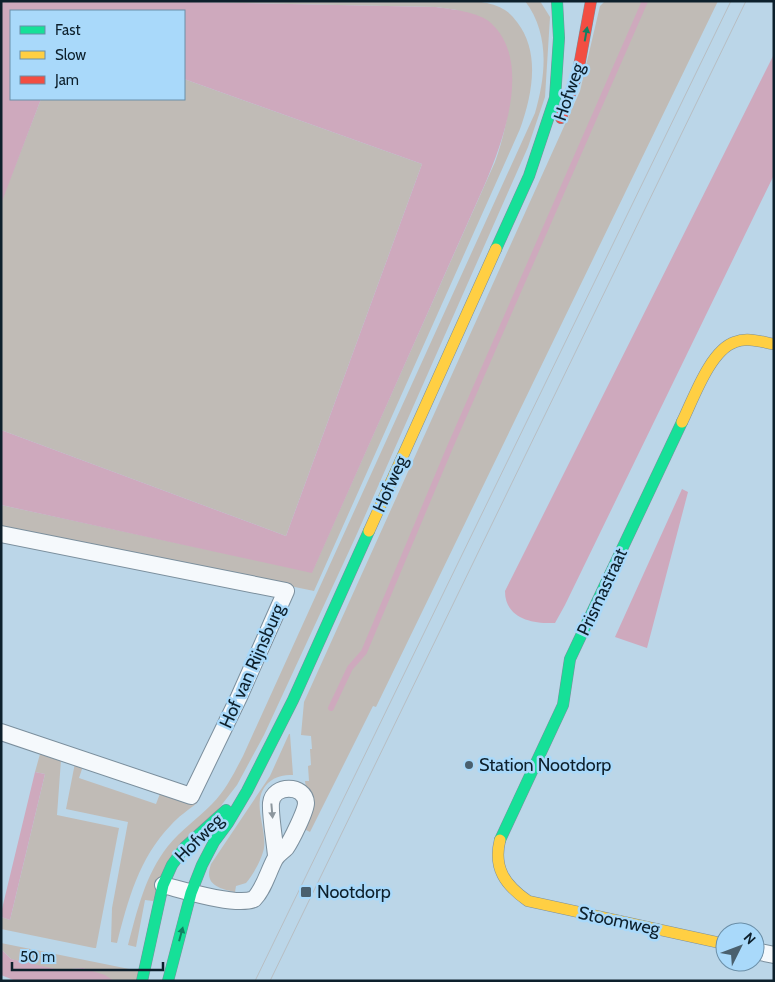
<svg xmlns="http://www.w3.org/2000/svg" width="775" height="982" font-family="Cabin,sans-serif">
	<rect width="100%" height="100%" fill="#bbd6e8"/>
	<path fill="#c0bbb6" d="M142,1H477C486,3 495,4 503,9C509,12 513,17 517,22C541,53 532,95 520,129L314,591L1,526V505L312,572L495,162C506,131 511,102 511,69L457,10L436,7Z
		M525,1H540L550,17L545,97L528,147L356,536L264,735L237,785L220,807L153,901L145,900L136,947L128,945C137,911 145,875 168,846C181,830 197,819 212,804C226,790 234,773 243,756L535,113C546,75 550,34 525,1Z
		M605,1H718L376,707L373,706L310,832L304,829L306,788L305,781H309L308,766L311,765L310,749H312L311,736L301,735L304,702L580,91L600,6Z
		M184,79L422,164L286,536L1,430V202L41,99H184Z
		M289,734H290L293,775C283,775 276,776 268,783C250,801 267,827 264,848C262,859 253,875 246,883L236,886L235,892C217,888 204,884 211,864L270,776Z
		M40,754L61,760L57,815L119,828L96,948H94L1,929V917L10,920L45,774L35,772Z
		M75,763L83,766L79,778L156,804L161,791L197,803C188,810 178,817 171,825C139,858 128,900 117,943L111,942L112,908L128,822L66,809Z
		M1,943L139,971L137,981H114L83,968L60,970L36,966L11,959L1,949Z"/>
	<path fill="#cea9bd" d="M1,1H142L436,7C451,9 479,12 491,23C533,62 503,141 485,184L312,573L1,505V430L286,536L422,164L184,79V11H11V99H41L1,204Z
		M774,54V175L565,605L555,623C533,624 505,619 505,591Z
		M682,489L688,492L647,648L615,637Z
		M35,772L45,774L10,920L1,917V913Z
		M1,949L11,959L60,970L83,968L105,975L114,981H16L1,975Z"/>
	<g fill="none" stroke-linecap="round" stroke-linejoin="round">
		<path stroke="#cea9bd" stroke-width="6" d="M331,708L350,668L364,652L450,447L645,1"/>
		<defs>
			<path id="street" d="M1,534L286,591L239,697L191,796L1,732
				M163,885C183,890 236,907 254,899C264,889 268,872 275,859C278,854 282,852 286,848C291,841 306,811 306,803C305,784 273,784 271,803C270,815 275,843 276,856
				M755,951L774,955"/>
			<path id="fast" d="M496,249L529,176L555,98L559,38L557,1
				M500,840L563,705L570,659L682,422
				M142,981L163,885L172,865L185,847L226,810
				M168,981L191,893L202,865L214,842L228,823L247,791L293,700L369,531"/>
			<path id="slow" d="M682,422C693,400 710,350 735,342C747,337 762,342 774,344
				M369,531L496,249
				M500,840C493,868 505,885 528,901L725,944"/>
			<path id="jam" d="M561,118L578,72L591,1"/>
		</defs>
		<use href="#street" stroke="#7b8f9d" stroke-width="18"/>
		<use href="#fast" stroke="#7b8f9d" stroke-width="12"/>
		<use href="#slow" stroke="#7b8f9d" stroke-width="12"/>
		<use href="#jam" stroke="#7b8f9d" stroke-width="12"/>
		<use href="#street" stroke="#f5f9fc" stroke-width="16"/>
		<use href="#fast" stroke="#16e098" stroke-width="11"/>
		<use href="#slow" stroke="#ffcf43" stroke-width="11"/>
		<use href="#jam" stroke="#f24e42" stroke-width="11"/>
		<path stroke="#b8bec3" stroke-width="1" d="M255,981L731,1
			M270,981L746,1"/>
	</g>
	<defs><path id="oneway-solid" d="M-6-.8H1V-3.2L6.5 0L1 3.2V.8H-6Z" transform="scale(1.25)"/></defs>
	<g fill="#128062">
		<use href="#oneway-solid" transform="translate(586 34) rotate(-80)"/>
		<use href="#oneway-solid" transform="translate(181 934) rotate(-75)"/>
	</g>
	<use fill="#8d979e" href="#oneway-solid" transform="translate(272 811) rotate(85)"/>
	<g fill="#4a606e" stroke="#a9d9fa" stroke-width="2">
		<circle cx="469" cy="765" r="5"/>
		<rect x="300" y="886" width="12" height="12" rx="2.5"/>
	</g>
	<g text-anchor="middle" stroke-width="5" stroke-linejoin="round" paint-order="stroke">
		<g font-size="18" fill="#0d202c" stroke="#a9d9fa">
			<text transform="translate(569 92) rotate(-71)" y="6">Hofweg</text>
			<text transform="translate(390 484) rotate(-66)" y="6">Hofweg</text>
			<text transform="translate(602 592) rotate(-65)" y="6">Prismastraat</text>
			<text transform="translate(252 666) rotate(-66)" y="6">Hof van Rijnsburg</text>
			<text transform="translate(199 838) rotate(-45)" y="6">Hofweg</text>
			<text transform="translate(619 921) rotate(12)" y="6">Stoomweg</text>
		</g>
		<g font-size="18" fill="#0d202c" stroke="#a9d9fa" text-anchor="start">
			<text x="479" y="771">Station Nootdorp</text>
			<text x="317" y="898">Nootdorp</text>
		</g>
	</g>
	<rect width="775" height="982" fill="none" stroke="#0d202c" stroke-width="5"/>
	<rect x="10" y="10" width="175" height="90" fill="#a9d9fa" stroke="#6b8fa8"/>
	<rect x="20" y="26" width="25" height="8" fill="#16e098" stroke="#6b8fa8"/>
	<text x="55" y="35" font-size="15" fill="#0d202c">Fast</text>
	<rect x="20" y="51" width="25" height="8" fill="#ffcf43" stroke="#6b8fa8"/>
	<text x="55" y="60" font-size="15" fill="#0d202c">Slow</text>
	<rect x="20" y="76" width="25" height="8" fill="#f24e42" stroke="#6b8fa8"/>
	<text x="55" y="85" font-size="15" fill="#0d202c">Jam</text>
	<g transform="translate(740 947) rotate(48)"><circle r="24" fill="#a9d9fa" stroke="#6b8fa8"/>
	<path d="M0-4L9 19L0 12L-9 19Z" fill="#4a606e"/>
	<text y="-8" font-size="14" font-weight="bold" text-anchor="middle" fill="#0d202c">N</text>
	</g>
	<path d="M12 962v8h151v-8" fill="none" stroke="#0d202c" stroke-width="2.5"/>
	<text x="20" y="962" font-size="15" fill="#0d202c" stroke="#a9d9fa" stroke-width="4" paint-order="stroke">50 m</text>
</svg>
